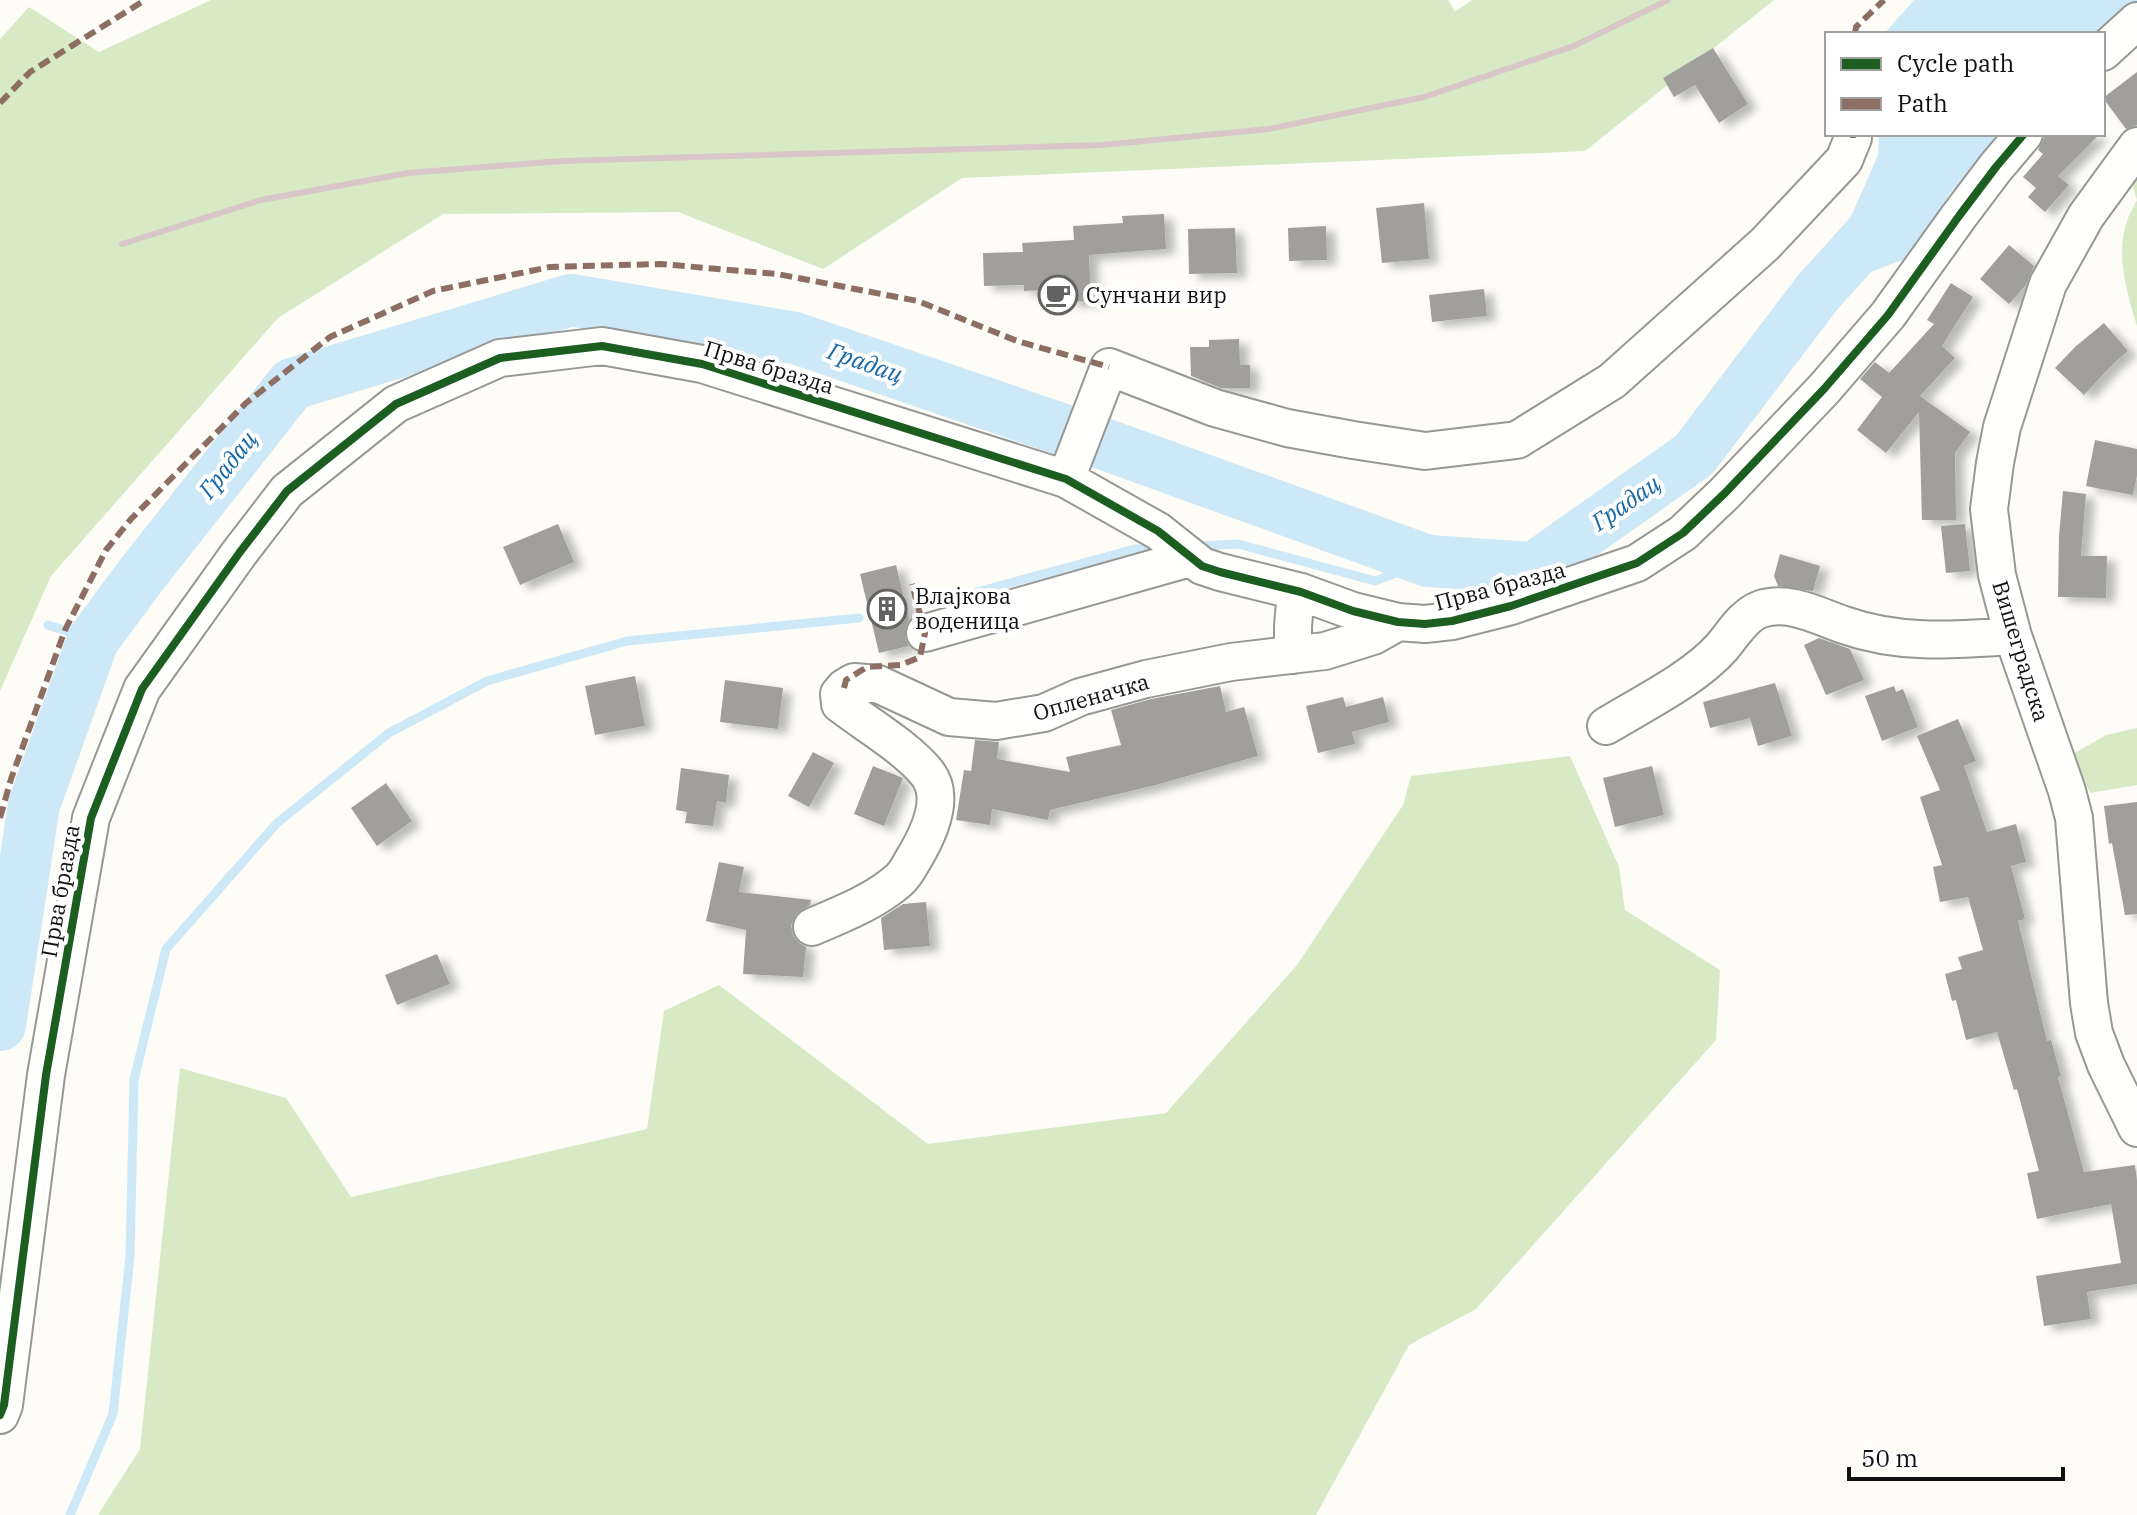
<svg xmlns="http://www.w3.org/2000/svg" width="2137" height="1515" font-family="'IBM Plex Serif',serif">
	<defs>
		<filter id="shadow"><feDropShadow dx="9" dy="5" stdDeviation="4" flood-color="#0004"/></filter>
	</defs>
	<rect width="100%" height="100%" fill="#fdfcf7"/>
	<path fill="#d8eac5" d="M211,0H1448L1455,12L1472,0H1774L1585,151L962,178L823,269L678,212L443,214L278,318L51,576L0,691V39L29,7L99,52Z
		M2137,172V326C2127,293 2116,258 2126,224C2128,216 2133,208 2137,200L2131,180Z
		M2137,728V785L2090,793L2073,754L2106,735Z
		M1570,756L1619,867L1625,910L1720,970L1716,1040L1476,1309L1409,1345L1316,1515H98L140,1449L180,1068L286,1098L351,1197L647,1129L664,1011L719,985L928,1144L1166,1113L1297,965L1403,805L1411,776Z"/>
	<path fill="#cde8f7" d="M1914,0H2137V4L2103,34H1884Z
		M1879,134H2008L1951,192L1905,259L1818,292L1878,155Z"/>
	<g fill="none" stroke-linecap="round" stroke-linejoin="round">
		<path stroke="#cde8f7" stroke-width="9" d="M1197,546L1238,544L1375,581L1428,561
			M937,603L1135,549L1162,548
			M48,625L93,640
			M70,1515L113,1414L130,1257L134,1080L166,949L277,823L389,733L487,681L627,641L859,618"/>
		<path stroke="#cde8f7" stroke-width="52" d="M0,1025L34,805L93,640L142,574L292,384L571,300L795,338L1093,440L1428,561L1534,568L1694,455L1818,292L1950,146L1958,134"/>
	</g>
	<path fill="#a19f9c" filter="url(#shadow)" d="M1713,48L1748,104L1719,123L1695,85L1674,97L1663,78Z
		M2137,72V125L2126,129L2103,98Z
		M2046,134H2100L2058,176L2069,185L2045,212L2028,197L2036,188L2023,177L2043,154L2038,150Z
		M1424,203L1429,259L1382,263L1376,208Z
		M1164,214L1166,249L1089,255L1091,301L1068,302V289L1024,291V285L984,286L983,253L1023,252L1022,243L1074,240L1073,226L1123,223L1122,216Z
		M1326,226L1327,260L1289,261L1288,228Z
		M1235,228L1237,273L1189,274L1188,229Z
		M2009,245L2034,266L2026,285L2009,304L1980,279Z
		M1951,283L1973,297L1942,346L1955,358L1920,396L1970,432L1955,453L1956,520H1922L1919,412L1886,453L1857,430L1882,397L1860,379L1875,362L1889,373L1934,324L1927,320Z
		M1484,289L1487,316L1432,322L1429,295Z
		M2104,323L2128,351L2113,364L2084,395L2055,368L2075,347Z
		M1239,339L1240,365H1250V388H1221L1191,376L1190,347H1209V340Z
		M2095,440L2137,449V475L2133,495L2086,486Z
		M2063,491L2086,494L2081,556H2107L2106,598L2058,597L2059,536Z
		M558,524L574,562L520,585L503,547Z
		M1965,524L1970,571L1946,573L1941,526Z
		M1780,554L1820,566L1813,591L1778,586L1774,576Z
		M896,565L909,619L905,629V638L909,646L879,653L860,574Z
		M1819,638L1850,649L1864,680L1826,695L1804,645Z
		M635,676L645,726L595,735L585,686Z
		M725,680L783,688L778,729L720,722Z
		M1775,683L1792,736L1758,746L1750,718L1710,728L1703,702Z
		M1220,686L1226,712L1244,707L1258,756L1156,785L1050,810L1048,820L992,809L990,825L956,820L964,770L971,771L975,740L999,742L997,759L1070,772L1066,757L1121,745L1111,710L1151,699Z
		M1894,686L1896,692L1903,689L1918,727L1882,741L1865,696Z
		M1343,697L1346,707L1383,697L1389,722L1352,732L1355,744L1318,753L1306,706Z
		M1958,719L1976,761L1964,766L1987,832L2016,824L2026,862L2011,866L2025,919L2018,921L2047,1041L2051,1040L2061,1076L2058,1077L2084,1172L2135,1165L2137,1181V1284L2087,1292L2091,1319L2044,1326L2036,1276L2121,1263L2111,1204L2037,1219L2027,1173L2039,1171L2017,1089L2014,1090L1997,1032L1966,1040L1956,1000L1952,1001L1945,974L1962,969L1958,957L1983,950L1968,897L1940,902L1933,867L1942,865L1920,797L1940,790L1917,736Z
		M813,752L834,763L809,807L788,796Z
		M873,766L903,778L884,826L854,814Z
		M1652,766L1664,815L1615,827L1603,778Z
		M681,768L729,775L726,803L717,801L713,826L685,823L687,812L676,810Z
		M386,783L412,821L377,846L351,808Z
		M2137,802V914L2125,915L2112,843L2109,844L2104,806Z
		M719,862L744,867L739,892L811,900L810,905L796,914L791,925L793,936L799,943L806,947L803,977L743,974L746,930L706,921Z
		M926,902L930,946L884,950L881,918L903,904Z
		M437,954L450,984L397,1005L385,975Z"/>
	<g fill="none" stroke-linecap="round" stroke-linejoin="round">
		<defs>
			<path id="minor" d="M2103,52L2137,21
				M2137,146L2086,216L2048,284L2002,427L1995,463L1989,509L1997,575L2013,636L2067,791L2074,818L2089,1003L2094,1033L2106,1065L2137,1128
				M1066,479L1109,367L1215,408L1287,428L1353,440L1425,451L1517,440L1612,381L1765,244L1844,160L1853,138
				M925,633L1190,558
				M1293,655V626L1296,591
				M1606,726C1642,704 1695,678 1722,647C1733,634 1744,615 1761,609C1789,600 1818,616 1844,625C1901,645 1954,640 2013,636
				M812,927C842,914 874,902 899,880C905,875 909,867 913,860C927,837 947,798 927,773C907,748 866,724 840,704L839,694L844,688L854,682L878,684L949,717L996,721L1044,713L1080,697L1146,679L1231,662L1325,651L1373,636L1398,622
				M0,1415L4,1405L46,1075L91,818L142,689L240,552L287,491L396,404L500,358L602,346L702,364L1066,479L1158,531L1202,566L1220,572L1301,592L1353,611L1398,622L1425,624L1452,621L1511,606L1637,563L1683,533L1725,493L1824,389L1888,315L1959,216L1996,167L2024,134"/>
		</defs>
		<use href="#minor" stroke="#979795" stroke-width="40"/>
		<use href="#minor" stroke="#fffffe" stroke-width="36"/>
		<path stroke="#d9c6c7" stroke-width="6" d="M122,244L261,200L408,173L562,161L1102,145L1269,129L1424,97L1574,46L1668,0"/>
		<path stroke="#8d6e63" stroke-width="6" stroke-dasharray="12 6" stroke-linecap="butt" d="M1855,34L1856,27L1884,0
			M0,103L30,72L145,0
			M1853,134V138
			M844,688L846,680L867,667L901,665L920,657L925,633L912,584
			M0,818L11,779L65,630L106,550L131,519L246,403L330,337L433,291L550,267L660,264L777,274L918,301L1017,341L1109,367"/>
		<defs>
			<path id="cycleway" d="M0,1415L4,1405L46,1075L91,818L142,689L240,552L287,491L396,404L500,358L602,346L702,364L1066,479L1158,531L1202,566L1220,572L1301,592L1353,611L1398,622L1425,624L1452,621L1511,606L1637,563L1683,533L1725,493L1824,389L1888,315L1959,216L1996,167L2024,134"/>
		</defs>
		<use href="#cycleway" stroke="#fff" stroke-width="13"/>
		<use href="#cycleway" stroke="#1b5e20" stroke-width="8"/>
	</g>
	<defs>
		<symbol id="cafe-ring" viewBox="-11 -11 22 22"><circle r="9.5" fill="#fff" stroke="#646362" stroke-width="1.5"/><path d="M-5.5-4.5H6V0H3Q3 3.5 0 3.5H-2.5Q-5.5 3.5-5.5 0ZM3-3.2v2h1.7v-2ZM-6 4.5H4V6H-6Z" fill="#646362"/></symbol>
		<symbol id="building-ring" viewBox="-11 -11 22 22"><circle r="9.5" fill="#fff" stroke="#646362" stroke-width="1.5"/><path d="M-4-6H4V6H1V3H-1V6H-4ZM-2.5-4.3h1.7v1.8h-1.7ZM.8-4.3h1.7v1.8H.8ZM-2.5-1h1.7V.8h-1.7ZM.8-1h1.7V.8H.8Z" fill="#646362"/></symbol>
	</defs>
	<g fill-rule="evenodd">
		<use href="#cafe-ring" x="1036" y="273" width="44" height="44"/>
		<use href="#building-ring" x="865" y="587" width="44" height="44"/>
	</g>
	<g text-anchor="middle" stroke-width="8" stroke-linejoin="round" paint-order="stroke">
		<g font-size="22" fill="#111" stroke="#fff" text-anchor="start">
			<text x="1086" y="303">Сунчани вир</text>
			<text x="915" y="604">Влајкова<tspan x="915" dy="25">воденица</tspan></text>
		</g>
		<g font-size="22" fill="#111" stroke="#fff">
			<text transform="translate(769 367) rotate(17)" y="8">Прва бразда</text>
			<text transform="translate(1500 586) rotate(-15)" y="8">Прва бразда</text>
			<text transform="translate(2021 651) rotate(73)" y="8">Вишеградска</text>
			<text transform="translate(1091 697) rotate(-16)" y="8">Опленачка</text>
			<text transform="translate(60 891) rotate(-80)" y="8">Прва бразда</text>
		</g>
		<g font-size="24" font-style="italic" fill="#1768a6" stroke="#fff">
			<text transform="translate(865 363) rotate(19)" y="8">Градац</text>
			<text transform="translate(228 465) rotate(-52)" y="8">Градац</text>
			<text transform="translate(1626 503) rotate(-35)" y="8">Градац</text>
		</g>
	</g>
	<rect x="1825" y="32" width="280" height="104" fill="#ffffff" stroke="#a0a0a0" stroke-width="2"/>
	<rect x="1841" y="58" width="40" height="12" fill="#1b5e20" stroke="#a0a0a0" stroke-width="2"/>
	<text x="1897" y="72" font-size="24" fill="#111111">Cycle path</text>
	<rect x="1841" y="98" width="40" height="12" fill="#8d6e63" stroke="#a0a0a0" stroke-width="2"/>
	<text x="1897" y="112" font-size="24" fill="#111111">Path</text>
	<path d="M1849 1467v12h214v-12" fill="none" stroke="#111111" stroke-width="4"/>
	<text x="1861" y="1467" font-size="24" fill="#111111" stroke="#ffffff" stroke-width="6" paint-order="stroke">50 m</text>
</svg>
